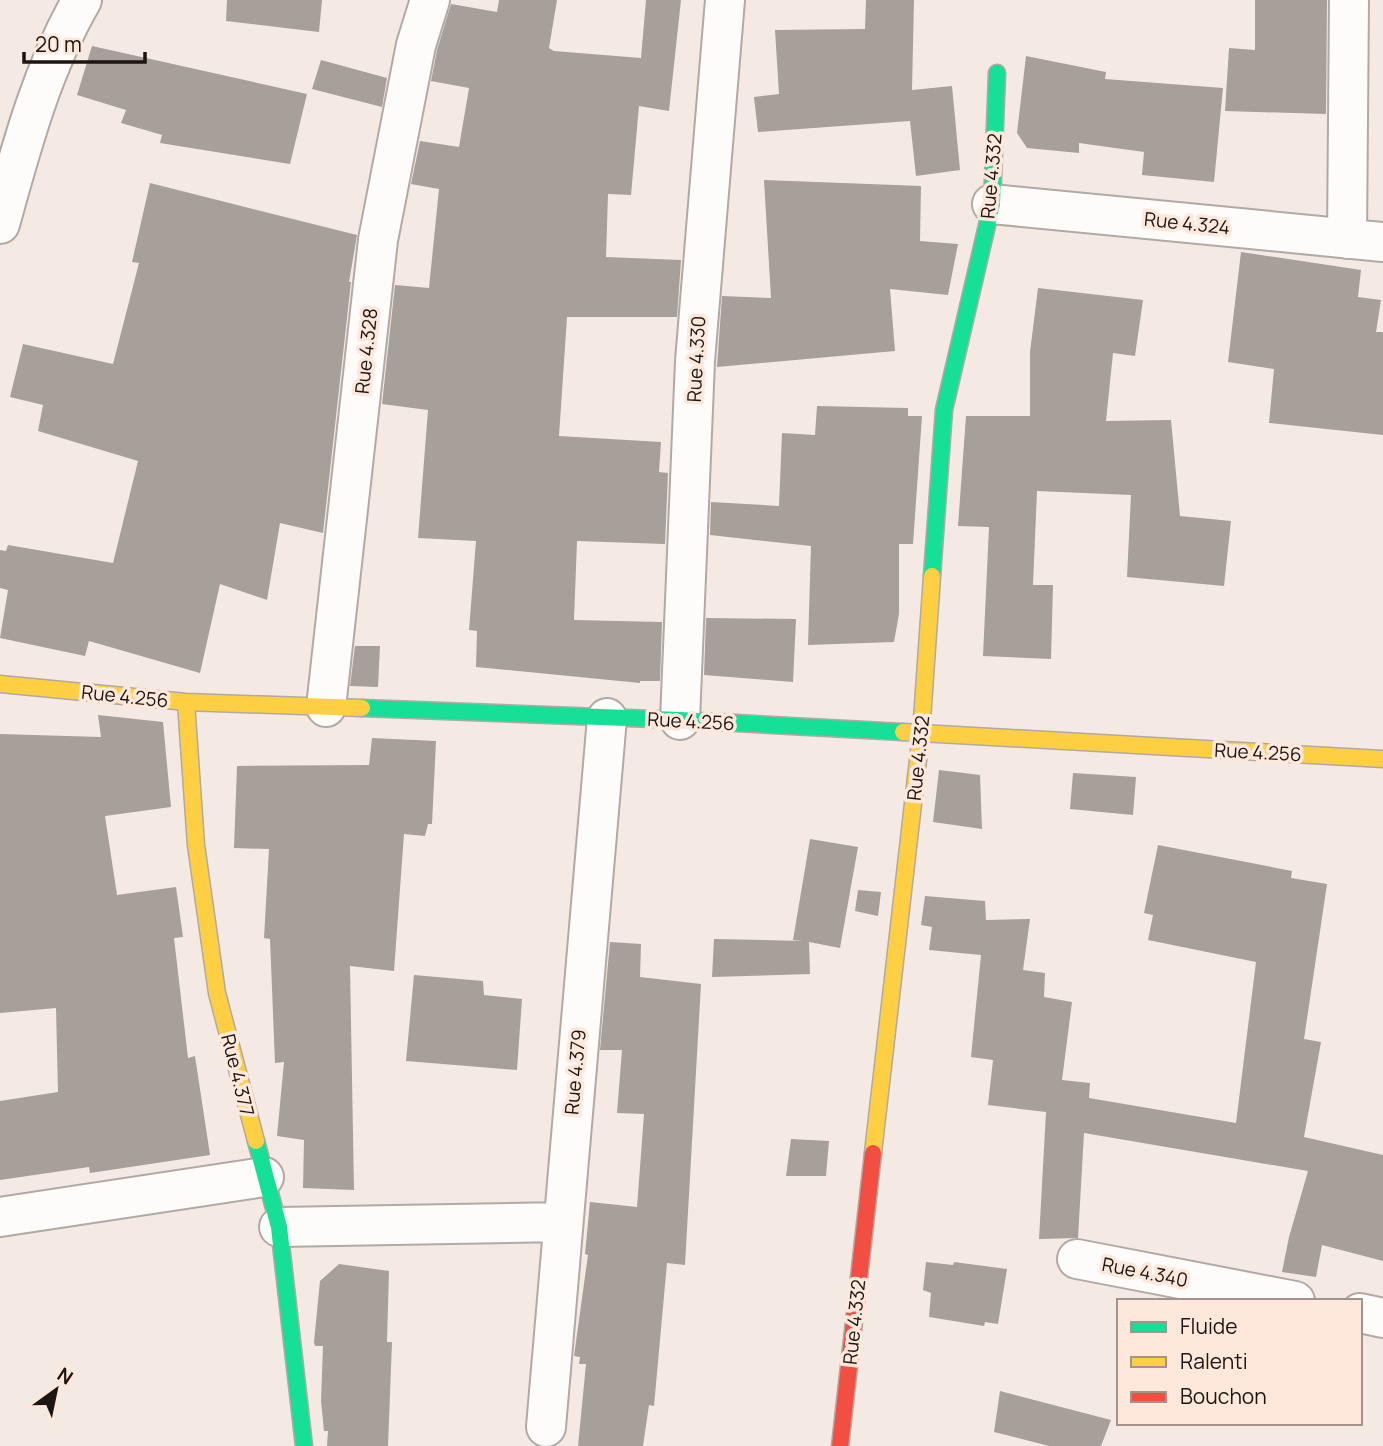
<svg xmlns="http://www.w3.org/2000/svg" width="1383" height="1446" font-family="Manrope,sans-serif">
	<rect width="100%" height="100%" fill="#f5eae3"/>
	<path fill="#a79f99" d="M227,0H322L319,32L226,21Z
		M499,0H557L549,48L554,51L641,58L646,0H681L669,111L639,106L631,195L608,194L606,257L681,260L677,317H567L559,436L661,442L659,472L668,473L665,544L577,541L574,620L662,622L660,681H640V683L476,667L477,631L469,630L476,541L418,538L428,410L382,404L395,285L429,288L439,189L411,184L420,141L459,147L469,88L431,81L437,50L451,4L497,12Z
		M866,0H914L912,90L952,86L960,170L916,176L910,121L758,132L754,97L779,94L775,30L865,29Z
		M1255,0H1327L1326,114L1225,111L1229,48L1255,50Z
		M92,46L307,94L290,164L160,143L162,135L121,123L126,110L77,95Z
		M1026,56L1106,72L1105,79L1223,88L1214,182L1142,175L1144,152L1079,143V153L1027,148L1017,133Z
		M321,60L387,78L382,107L312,89Z
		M764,180L921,186L920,241L958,244L948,295L890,289L895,351L717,367L722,296L771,298Z
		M150,183L357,235L349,282H351L323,533L280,523L267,600L220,584L200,673L89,641L85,656L0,638L8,590L0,588V550L6,551L8,545L113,563L138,461L38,431L43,405L10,397L23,344L113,364L139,263L132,262Z
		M1241,252L1361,270L1358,297L1381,300L1376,332H1383V435L1269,423L1274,369L1228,362Z
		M1038,288L1143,300L1135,356L1113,353L1106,421L1171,420L1180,516L1231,521L1224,586L1127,577L1131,495L1037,491L1033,585H1053L1051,659L983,656L989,527L958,526L966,416H1030V352Z
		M817,406L908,408V416H922L913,544H899V614L894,642L808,645L811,546L710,535L711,502L779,506L782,433L815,435Z
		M706,618L796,619L793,682L704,675Z
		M355,646H380L378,687L350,686Z
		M98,715L163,722L171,807L105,816L117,895L176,887L183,937L174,938L188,1058L195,1056L210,1155L90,1173L89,1167L0,1180V1101L58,1092L56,1008L0,1013V734L101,737Z
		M372,738L436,741L432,824H428L425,836L404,834L394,971L350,966L354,1190L303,1188L304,1140L277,1136L284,1062L275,1063L270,939L264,938L269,849L234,848L237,766L369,765Z
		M939,770L980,775L982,829L933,822Z
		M1073,773L1136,777L1133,815L1070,809Z
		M810,839L858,847L840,948L809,942L810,974L712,977L714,939L803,941L793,940Z
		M1158,845L1292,871L1291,878L1327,884L1304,1039L1321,1042L1304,1137L1383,1155V1261L1322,1245L1316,1277L1282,1272L1289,1237L1308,1171L1084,1133L1078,1238L1039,1239L1046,1112L988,1105L993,1060L971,1057L981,955L929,950L932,927L921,925L925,896L985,901L986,920L1030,919L1023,970L1045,973L1044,997L1072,1002L1062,1080L1090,1083L1089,1098L1236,1123L1256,962L1148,940L1153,915L1144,913Z
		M858,890L881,892L878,916L855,911Z
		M610,942L641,944L640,977L701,984L685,1265L667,1263L654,1406L649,1405L643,1446H578L586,1364H579L580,1357L574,1356L588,1255L585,1254L590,1202L637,1207L644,1114L617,1113L622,1050H600Z
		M414,975L483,981L484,995L522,999L517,1070L406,1061Z
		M791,1139L829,1141L826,1176H786Z
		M926,1262L953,1265L954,1262L1007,1269L998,1324L985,1322L984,1326L929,1317L931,1293L923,1290Z
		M339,1264L389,1271L387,1342H392L388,1446H327L328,1431H324L321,1401L323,1346H315L314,1342L320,1281Z
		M1000,1391L1111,1420L1101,1446H1049L994,1432Z"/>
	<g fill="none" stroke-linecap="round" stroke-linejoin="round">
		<defs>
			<path id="street" d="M992,204L1383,242
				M0,224C21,148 42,69 82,0
				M1347,239L1349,0
				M326,707L378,240L416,45L430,0
				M680,720L695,361L725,0
				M0,1217L264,1177
				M279,1227L562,1222
				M1077,1259L1295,1301
				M1360,1313L1383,1318
				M546,1427L607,718"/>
			<path id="fast" d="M932,576L944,410L992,204L997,73
				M362,708L680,720L903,732
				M256,1141L279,1227L304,1446"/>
			<path id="slow" d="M0,684L186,702L362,708
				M186,702L196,845L217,993L256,1141
				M903,732L1383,759
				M873,1153L921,734L932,576"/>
			<path id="jam" d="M840,1446L873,1153"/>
		</defs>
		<use href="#street" stroke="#b1a9a3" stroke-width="42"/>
		<use href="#fast" stroke="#b1a9a3" stroke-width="19"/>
		<use href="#slow" stroke="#b1a9a3" stroke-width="19"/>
		<use href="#jam" stroke="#b1a9a3" stroke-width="19"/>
		<use href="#street" stroke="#fefcfb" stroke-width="38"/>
		<use href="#fast" stroke="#16e098" stroke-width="16"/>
		<use href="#slow" stroke="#ffcf43" stroke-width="16"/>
		<use href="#jam" stroke="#f24e42" stroke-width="16"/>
	</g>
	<g text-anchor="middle" stroke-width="7" stroke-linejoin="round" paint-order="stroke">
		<g font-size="19" fill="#1c1511" stroke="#fde8db">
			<text transform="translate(991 176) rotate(-85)" y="7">Rue 4.332</text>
			<text transform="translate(1187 223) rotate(6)" y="7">Rue 4.324</text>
			<text transform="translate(366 351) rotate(-84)" y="7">Rue 4.328</text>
			<text transform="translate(696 359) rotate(-87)" y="7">Rue 4.330</text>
			<text transform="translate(125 696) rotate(6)" y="7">Rue 4.256</text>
			<text transform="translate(691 721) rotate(3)" y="7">Rue 4.256</text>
			<text transform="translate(1258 752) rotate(3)" y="7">Rue 4.256</text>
			<text transform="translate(918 758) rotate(-84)" y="7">Rue 4.332</text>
			<text transform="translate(575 1072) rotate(-85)" y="7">Rue 4.379</text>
			<text transform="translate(238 1075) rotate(76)" y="7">Rue 4.377</text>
			<text transform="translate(1145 1272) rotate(11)" y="7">Rue 4.340</text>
			<text transform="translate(854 1322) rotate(-84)" y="7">Rue 4.332</text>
		</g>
	</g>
	<rect x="1117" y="1299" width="245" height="126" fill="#fde8db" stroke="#a3948a" stroke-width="2"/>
	<rect x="1131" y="1322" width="35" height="10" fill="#16e098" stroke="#a3948a" stroke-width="2"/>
	<text x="1180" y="1334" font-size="21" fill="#1c1511">Fluide</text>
	<rect x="1131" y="1357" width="35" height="10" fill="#ffcf43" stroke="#a3948a" stroke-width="2"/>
	<text x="1180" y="1369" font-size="21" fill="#1c1511">Ralenti</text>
	<rect x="1131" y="1392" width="35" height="10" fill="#f24e42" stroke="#a3948a" stroke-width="2"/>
	<text x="1180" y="1404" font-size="21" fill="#1c1511">Bouchon</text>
	<g transform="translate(56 1390) rotate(33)" stroke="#fde8db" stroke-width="5" paint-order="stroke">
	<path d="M0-5L12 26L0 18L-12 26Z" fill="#1c1511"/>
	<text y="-10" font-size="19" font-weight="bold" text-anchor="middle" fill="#1c1511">N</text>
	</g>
	<path d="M24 52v10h121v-10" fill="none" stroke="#1c1511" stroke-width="3.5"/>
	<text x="35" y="52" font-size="21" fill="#1c1511" stroke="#fde8db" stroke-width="5" paint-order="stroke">20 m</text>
</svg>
